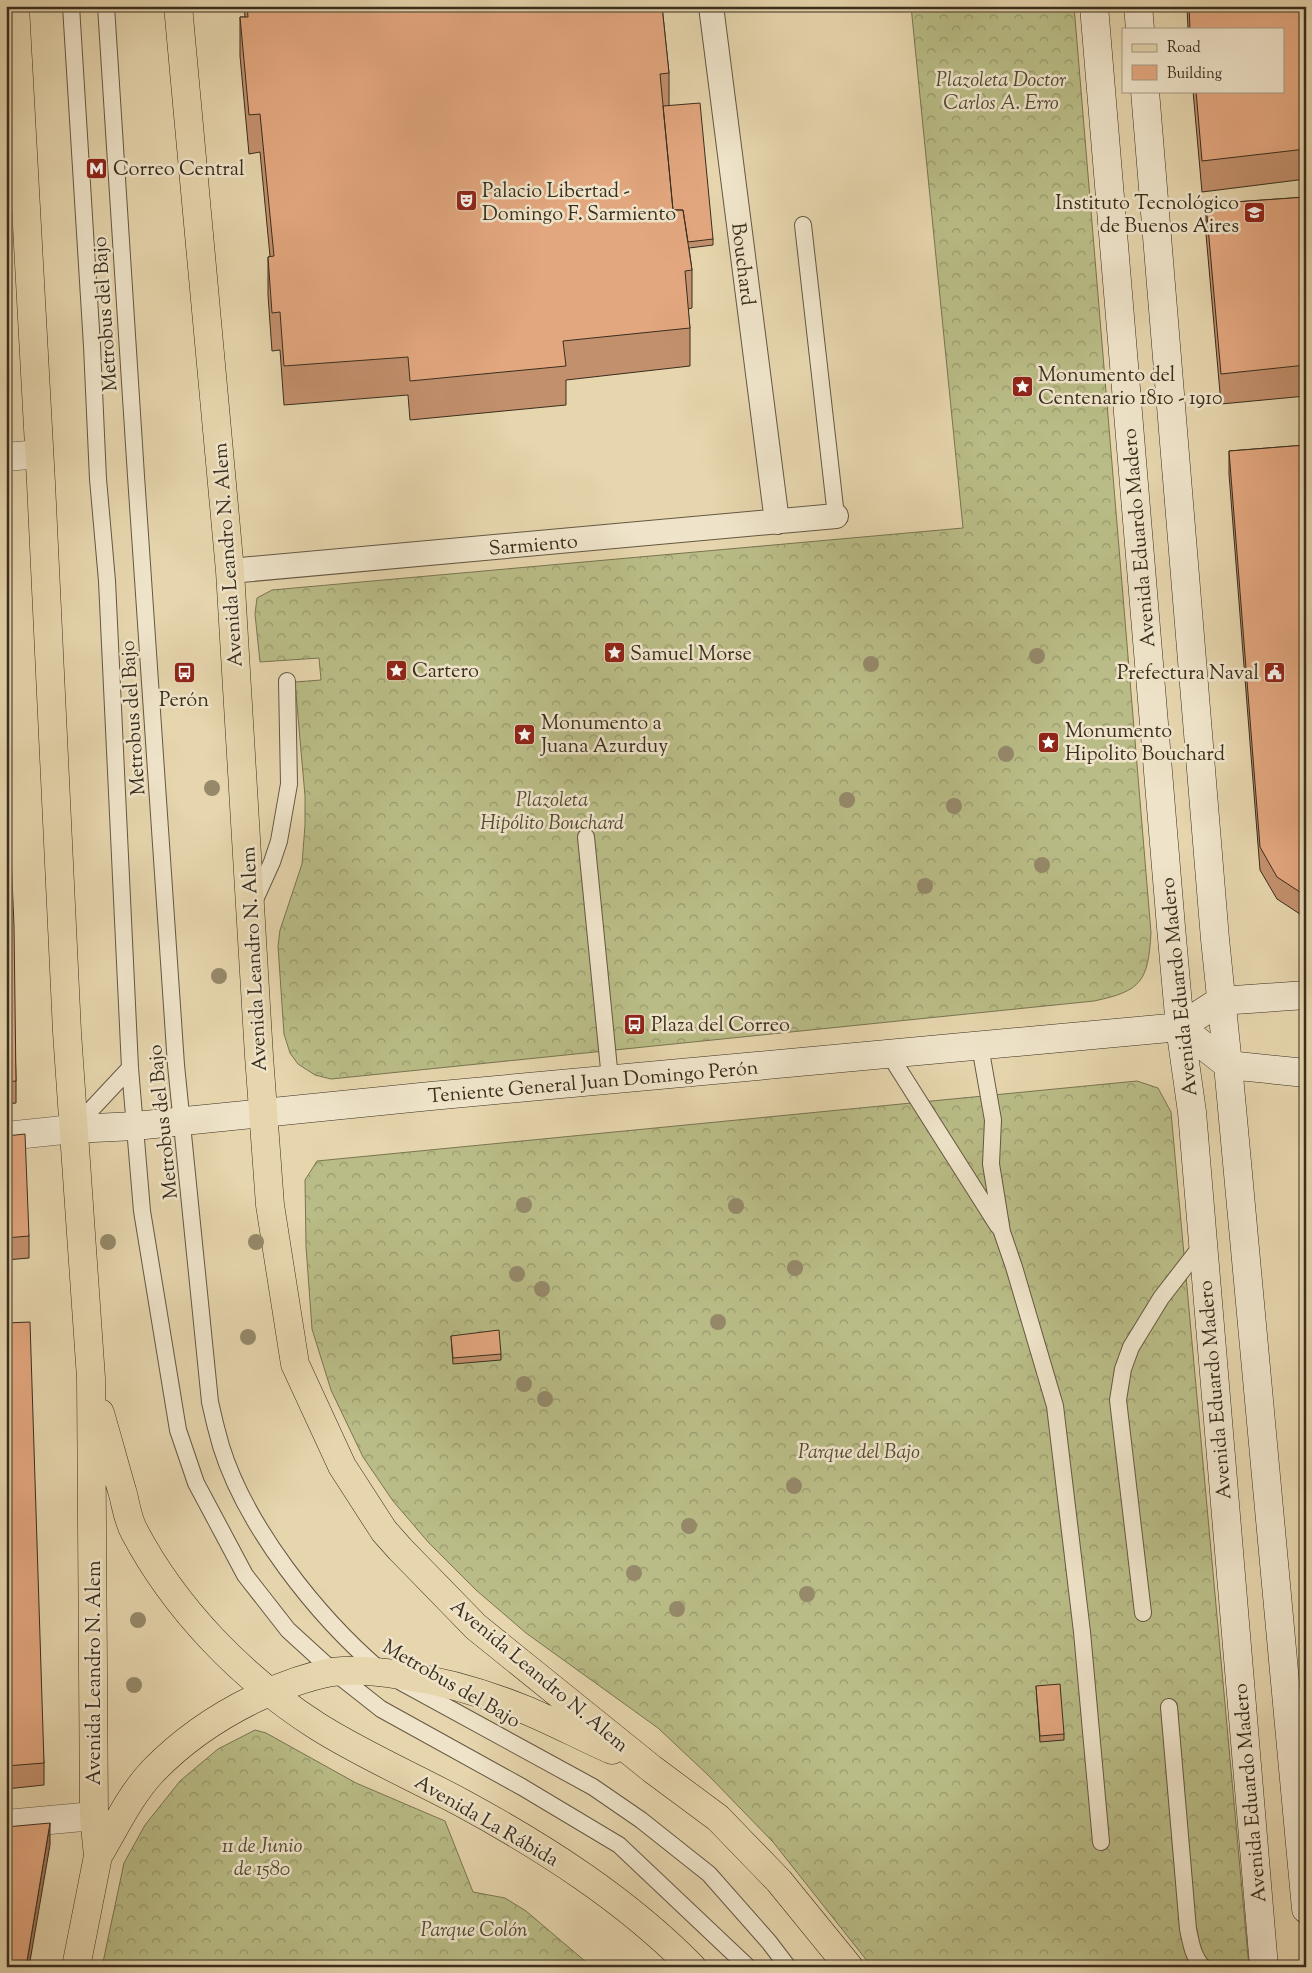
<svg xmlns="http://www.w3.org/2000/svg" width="1312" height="1973" font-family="'Sorts Mill Goudy',serif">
	<defs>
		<pattern id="forest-crowns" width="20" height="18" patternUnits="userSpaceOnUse" patternTransform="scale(1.25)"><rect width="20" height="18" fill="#b9bc86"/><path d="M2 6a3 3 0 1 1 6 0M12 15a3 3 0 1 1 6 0" fill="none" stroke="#97996d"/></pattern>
	</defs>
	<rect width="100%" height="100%" fill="#e6d5ad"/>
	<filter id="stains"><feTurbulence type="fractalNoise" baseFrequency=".004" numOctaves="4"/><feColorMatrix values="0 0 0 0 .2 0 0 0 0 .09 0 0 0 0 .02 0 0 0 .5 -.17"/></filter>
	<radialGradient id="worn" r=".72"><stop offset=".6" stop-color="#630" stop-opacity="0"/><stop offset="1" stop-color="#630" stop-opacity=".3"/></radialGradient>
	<path fill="url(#forest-crowns)" stroke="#797552" d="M911,6H1074L1151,933C1148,981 1142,991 1094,1001L331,1079L315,1075L298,1064L290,1053L284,1034L278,946L280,930L302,864L305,825V796L295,682L321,680L319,658L260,662L255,614L257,598L272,590L963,528Z
		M1137,1081L1158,1088L1171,1112L1249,1967H872L773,1842L709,1776L658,1728L526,1633L476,1590L429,1543L393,1501L363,1457L331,1390L312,1329L306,1246L305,1180L317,1161Z
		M255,1730L266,1733L356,1783L445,1821L473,1892L505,1898L526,1911L592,1967H102L124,1863L145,1825L180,1781L218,1749Z"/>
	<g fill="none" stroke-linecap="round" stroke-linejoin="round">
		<defs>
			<path id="service" d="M71,6L92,346L98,479L107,581L130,1068L142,1211L178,1430L196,1483L245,1575L288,1630L334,1672L381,1709L522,1787L619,1845L748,1967
				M106,6L136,476L176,1065L210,1402C213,1416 217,1432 221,1446C246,1527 317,1616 380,1670
				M803,225L836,516
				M586,837L610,1079
				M253,904L272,862L279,841L289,784L287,681
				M980,1046L993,1120L991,1164L1002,1232L1014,1267L1055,1406L1082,1632L1101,1842
				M889,1054L998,1226
				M73,1129L130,1068
				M1143,1613L1118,1400L1123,1369L1131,1347L1161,1298L1202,1245
				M401,1682L593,1787L641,1820L709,1874L769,1942L788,1967
				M1169,1707L1188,1929C1191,1943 1193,1957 1203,1967"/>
			<path id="pedestrian" d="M711,6L777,522
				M230,571L836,516"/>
			<path id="minor" d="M6,457L39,454
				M6,1136L73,1129
				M6,1824L94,1816"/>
			<path id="secondary" d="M1094,6L1171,927L1180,1027L1192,1112L1264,1967
				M1138,6L1140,29
				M1145,91L1215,939L1228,1065L1306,1909
				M1180,1027L1228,1065L1306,1073
				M73,1129L135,1126L431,1096L1180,1027L1220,1001L1306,995"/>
			<path id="primary" d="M15,6L41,483L67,1032L91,1378L94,1816L98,1856L76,1967
				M178,6L230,571L259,1056L270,1205L295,1364L342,1466L384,1531L400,1549L476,1627L652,1769L718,1818L779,1881L849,1967
				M100,1413C108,1440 115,1467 123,1494C126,1506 128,1520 134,1531C175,1609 242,1678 317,1726C363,1755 414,1777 462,1803C545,1848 626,1900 692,1967
				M98,1856C115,1828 130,1795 153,1771C182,1741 217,1717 254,1699C279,1687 305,1677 332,1672C355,1669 377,1671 400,1675C442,1681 484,1693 523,1709C553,1721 582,1737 612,1750"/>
		</defs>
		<use href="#service" stroke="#645842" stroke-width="18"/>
		<use href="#pedestrian" stroke="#645842" stroke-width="26"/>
		<use href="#minor" stroke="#645842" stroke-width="29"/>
		<use href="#secondary" stroke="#392e1e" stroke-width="29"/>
		<use href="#primary" stroke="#392e1e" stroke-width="29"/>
		<use href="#service" stroke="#efe4ca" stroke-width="16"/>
		<use href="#pedestrian" stroke="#efe4ca" stroke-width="24"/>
		<use href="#minor" stroke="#efe4ca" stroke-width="28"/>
		<use href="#secondary" stroke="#efe4ca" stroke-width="28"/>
		<use href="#primary" stroke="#e6d5ad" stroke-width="28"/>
	</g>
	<g fill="#95896a">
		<circle cx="1037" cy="656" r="8"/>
		<circle cx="871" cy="664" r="8"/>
		<circle cx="1006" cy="754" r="8"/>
		<circle cx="212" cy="788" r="8"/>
		<circle cx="847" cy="800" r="8"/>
		<circle cx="954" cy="806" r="8"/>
		<circle cx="1042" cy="865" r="8"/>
		<circle cx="925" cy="886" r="8"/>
		<circle cx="219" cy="976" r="8"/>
		<circle cx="524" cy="1205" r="8"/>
		<circle cx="736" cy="1206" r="8"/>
		<circle cx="108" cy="1242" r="8"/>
		<circle cx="256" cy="1242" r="8"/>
		<circle cx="795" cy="1268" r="8"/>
		<circle cx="517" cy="1274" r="8"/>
		<circle cx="542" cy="1289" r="8"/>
		<circle cx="718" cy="1322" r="8"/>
		<circle cx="248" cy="1337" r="8"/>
		<circle cx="524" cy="1384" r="8"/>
		<circle cx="545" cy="1399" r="8"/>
		<circle cx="794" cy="1486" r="8"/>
		<circle cx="689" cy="1526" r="8"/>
		<circle cx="634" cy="1573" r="8"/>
		<circle cx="807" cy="1594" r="8"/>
		<circle cx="677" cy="1609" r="8"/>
		<circle cx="138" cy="1620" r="8"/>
		<circle cx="134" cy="1685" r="8"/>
	</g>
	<path fill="#c3906d" stroke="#392e1e" d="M244,6H662L669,73V106L713,239V245L689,248L692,270V308L688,309L690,328V366L566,380V405L410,420L408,395L284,405L280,350L272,351L268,295V257L270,256L260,152L249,154L240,56V17H245Z
		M1187,6H1306V179L1202,192L1193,91H1283V29H1188Z
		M1306,197V396L1221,404L1206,234V204Z
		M1306,445V916H1303L1277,899L1260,870L1229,474V451Z
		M6,692L9,808L16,1081V1103L6,1104Z
		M6,1136L29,1236V1258L6,1260Z
		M6,1323L44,1763V1785L6,1789Z
		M451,1336L501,1354V1360L453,1364Z
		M1036,1686L1064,1734V1740L1040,1742Z"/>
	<path fill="#9f7559" stroke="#392e1e" d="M50,1823V1845L29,1967H26Z"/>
	<path fill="#e3a77f" stroke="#392e1e" d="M247,6H662L669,73L660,74L673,210H683L692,270L685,271L690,328L563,341L566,366L410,381L408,357L284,366L280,312L272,313L268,257L274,256L260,114L249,115L240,17H248Z
		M1189,6H1306V149L1202,161L1196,91H1283V29H1190Z
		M700,103L713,239L688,242L683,210H673L663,106Z
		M1306,197V365L1221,374L1206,204Z
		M1306,445V894H1303L1277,877L1260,847L1229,451Z
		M6,692L9,800H6Z
		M6,808H9L14,926L16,1081L6,1082Z
		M25,1134L29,1236L6,1238V1136Z
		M30,1322L44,1763L6,1766V1323Z
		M499,1330L501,1354L453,1358L451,1336Z
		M1060,1684L1064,1734L1040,1736L1036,1686Z
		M50,1823L26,1967H6V1827Z"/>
	<defs>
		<symbol id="metro-square" viewBox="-11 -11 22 22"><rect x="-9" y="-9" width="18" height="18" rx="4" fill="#8f2418" stroke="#efe4ca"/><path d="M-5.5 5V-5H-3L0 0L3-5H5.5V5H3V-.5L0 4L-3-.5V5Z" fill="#fff"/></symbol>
		<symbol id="theatre-square" viewBox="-11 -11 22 22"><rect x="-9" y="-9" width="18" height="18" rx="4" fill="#8f2418" stroke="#efe4ca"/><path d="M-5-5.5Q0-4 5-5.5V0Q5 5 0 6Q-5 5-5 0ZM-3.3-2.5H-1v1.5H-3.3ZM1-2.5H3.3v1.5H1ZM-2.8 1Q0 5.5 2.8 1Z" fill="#fff"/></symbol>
		<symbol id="university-square" viewBox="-11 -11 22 22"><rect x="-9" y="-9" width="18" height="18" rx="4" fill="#8f2418" stroke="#efe4ca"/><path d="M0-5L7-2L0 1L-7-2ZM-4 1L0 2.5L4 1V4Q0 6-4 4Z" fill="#fff"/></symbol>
		<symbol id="sight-square" viewBox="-11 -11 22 22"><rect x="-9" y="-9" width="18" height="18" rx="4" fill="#8f2418" stroke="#efe4ca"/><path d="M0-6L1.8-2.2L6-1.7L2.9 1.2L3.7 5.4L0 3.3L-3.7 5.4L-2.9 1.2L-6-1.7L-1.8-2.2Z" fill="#fff"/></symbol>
		<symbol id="civic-square" viewBox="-11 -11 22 22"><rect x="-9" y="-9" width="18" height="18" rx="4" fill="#8f2418" stroke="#efe4ca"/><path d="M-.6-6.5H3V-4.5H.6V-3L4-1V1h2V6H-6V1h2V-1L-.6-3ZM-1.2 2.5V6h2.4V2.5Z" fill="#fff"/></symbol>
		<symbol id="bus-square" viewBox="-11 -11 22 22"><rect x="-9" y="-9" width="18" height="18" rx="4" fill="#8f2418" stroke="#efe4ca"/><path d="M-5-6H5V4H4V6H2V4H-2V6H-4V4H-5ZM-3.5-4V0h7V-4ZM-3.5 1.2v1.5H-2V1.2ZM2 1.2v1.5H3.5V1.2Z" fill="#fff"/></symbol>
	</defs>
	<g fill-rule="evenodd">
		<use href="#metro-square" x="84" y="156" width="25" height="25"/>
		<use href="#theatre-square" x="454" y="188" width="25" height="25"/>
		<use href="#university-square" x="1242" y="200" width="25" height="25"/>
		<use href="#sight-square" x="1010" y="374" width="25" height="25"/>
		<use href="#sight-square" x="602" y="640" width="25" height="25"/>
		<use href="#sight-square" x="384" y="658" width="25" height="25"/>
		<use href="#civic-square" x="1262" y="660" width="25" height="25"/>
		<use href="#bus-square" x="172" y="660" width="25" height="25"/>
		<use href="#sight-square" x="512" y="722" width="25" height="25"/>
		<use href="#sight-square" x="1036" y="730" width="25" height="25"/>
		<use href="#bus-square" x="622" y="1012" width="25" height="25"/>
	</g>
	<g text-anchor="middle" stroke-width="5" stroke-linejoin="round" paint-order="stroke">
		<g font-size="20" font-style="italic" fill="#534a33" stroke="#efe4ca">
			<text x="1001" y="86">Plazoleta Doctor<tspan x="1001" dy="23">Carlos A. Erro</tspan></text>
			<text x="552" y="806">Plazoleta<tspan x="552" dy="23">Hipólito Bouchard</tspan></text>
			<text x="859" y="1458">Parque del Bajo</text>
			<text x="262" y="1852">11 de Junio<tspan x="262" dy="23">de 1580</tspan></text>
			<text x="474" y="1936">Parque Colón</text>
		</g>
		<g font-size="20" fill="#392e1e" stroke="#efe4ca" text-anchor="start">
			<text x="113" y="175">Correo Central</text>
			<text x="482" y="197">Palacio Libertad -<tspan x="482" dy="23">Domingo F. Sarmiento</tspan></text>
			<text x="1239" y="209" text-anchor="end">Instituto Tecnológico<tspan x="1239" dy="23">de Buenos Aires</tspan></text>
			<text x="1038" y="381">Monumento del<tspan x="1038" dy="23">Centenario 1810 - 1910</tspan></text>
			<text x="630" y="660">Samuel Morse</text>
			<text x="412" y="677">Cartero</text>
			<text x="1259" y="679" text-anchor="end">Prefectura Naval</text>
			<text x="184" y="706" text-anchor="middle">Perón</text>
			<text x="541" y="729">Monumento a<tspan x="541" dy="23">Juana Azurduy</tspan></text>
			<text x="1065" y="737">Monumento<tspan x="1065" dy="23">Hipolito Bouchard</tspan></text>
			<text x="651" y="1031">Plaza del Correo</text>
		</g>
		<g font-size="20" fill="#392e1e" stroke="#efe4ca">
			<text transform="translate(744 264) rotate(83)" y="7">Bouchard</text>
			<text transform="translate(104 314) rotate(-94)" y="7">Metrobus del Bajo</text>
			<text transform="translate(1138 538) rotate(-95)" y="7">Avenida Eduardo Madero</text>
			<text transform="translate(533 544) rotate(-5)" y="7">Sarmiento</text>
			<text transform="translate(227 555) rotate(-94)" y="7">Avenida Leandro N. Alem</text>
			<text transform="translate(132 718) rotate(-94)" y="7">Metrobus del Bajo</text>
			<text transform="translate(253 959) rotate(-93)" y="7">Avenida Leandro N. Alem</text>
			<text transform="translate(1178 987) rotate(-96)" y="7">Avenida Eduardo Madero</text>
			<text transform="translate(593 1081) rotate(-5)" y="7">Teniente General Juan Domingo Perón</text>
			<text transform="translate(162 1122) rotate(-96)" y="7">Metrobus del Bajo</text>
			<text transform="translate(1214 1390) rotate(-95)" y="7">Avenida Eduardo Madero</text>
			<text transform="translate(93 1673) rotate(-90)" y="7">Avenida Leandro N. Alem</text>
			<text transform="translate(540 1675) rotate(40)" y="7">Avenida Leandro N. Alem</text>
			<text transform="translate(452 1683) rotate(30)" y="7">Metrobus del Bajo</text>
			<text transform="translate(1249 1793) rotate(-95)" y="7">Avenida Eduardo Madero</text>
			<text transform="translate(487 1820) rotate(30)" y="7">Avenida La Rábida</text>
		</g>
	</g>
	<rect width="1312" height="1973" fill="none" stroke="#e6d5ad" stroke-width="25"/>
	<rect x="8" y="8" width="1297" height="1958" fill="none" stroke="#392e1e" stroke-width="2.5"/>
	<rect x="12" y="12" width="1287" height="1948" fill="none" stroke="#392e1e"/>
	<rect x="1122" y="28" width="162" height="65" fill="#efe4ca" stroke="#a69b85"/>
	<rect x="1132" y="44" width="25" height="8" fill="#e6d5ad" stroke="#a69b85"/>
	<text x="1167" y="52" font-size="15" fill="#392e1e">Road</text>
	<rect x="1132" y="65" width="25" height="15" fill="#e3a77f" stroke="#a69b85"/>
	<text x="1167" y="78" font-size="15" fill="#392e1e">Building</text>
	<rect width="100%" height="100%" filter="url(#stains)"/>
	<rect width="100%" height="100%" fill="url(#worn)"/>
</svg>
